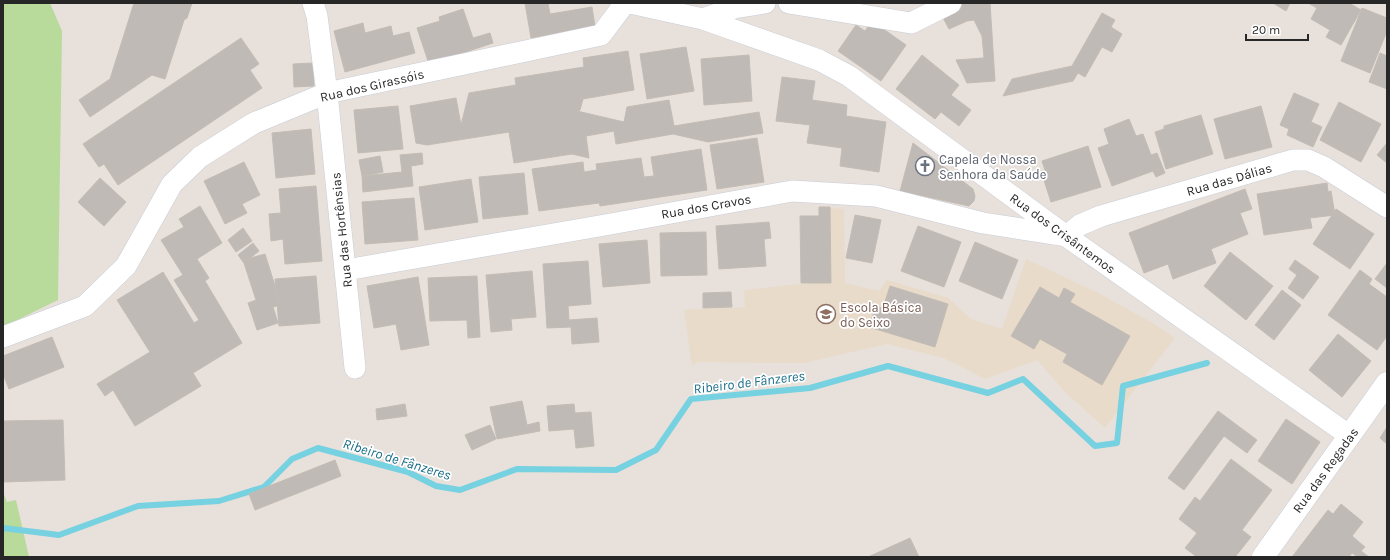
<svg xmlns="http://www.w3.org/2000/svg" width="1390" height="560" font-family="Karla,sans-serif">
	<rect width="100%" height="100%" fill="#e8e0da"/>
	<path fill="#e8dbca" d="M830,208L844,209L845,283L879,291L887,280L948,298L971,319L1002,329L1026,259L1098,293L1151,322L1175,338L1105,428L1066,393L1037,360L985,379L944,358L887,344L803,363L698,362L692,366L684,310L745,307L744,290L830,281Z"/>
	<path fill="#b8da9b" d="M3,3H50L62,31L58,300L3,327Z
		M3,492L7,502L16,500L29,557H3Z"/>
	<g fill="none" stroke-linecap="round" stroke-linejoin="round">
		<path stroke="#76d1e0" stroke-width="6" d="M3,528L59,535L138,506L219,501L264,487L292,459L318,448L408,472L436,486L460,490L517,469L616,470L656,450L691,399L810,388L888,366L988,393L1023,379L1095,446L1117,443L1123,386L1207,363"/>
	</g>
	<path fill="#c0bab6" stroke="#c3bcb4" d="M134,3H192L187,18L184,20L165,79L152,75L90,117L79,100L110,79Z
		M525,3H548L550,14L592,7L595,26L531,38Z
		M962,3H990L995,81L967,83L956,60L984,58L982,36L974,20L967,21L949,29L941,14Z
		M1273,3H1290L1286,11Z
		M1308,3H1349L1361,10L1341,45L1326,37L1330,30L1311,19L1317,8Z
		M1362,8L1387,18V31L1370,73L1341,61Z
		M463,9L473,38L490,33L493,43L429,64L417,28L440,21L439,17Z
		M1102,13L1115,20L1111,27L1122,34L1112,52L1102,47L1085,77L1078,73L1073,81L1003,96L1012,79L1072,66Z
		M872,21L906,45L881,81L838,51L856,25L865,31Z
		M363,23L365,33L391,26L393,36L409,32L415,53L345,72L334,31Z
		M241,38L259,64L250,70L262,88L118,185L104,164L99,167L83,144Z
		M686,47L694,91L647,99L640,54Z
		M628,51L634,90L583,99L580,110L577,111L624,122L627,107L669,100L674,126L759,112L763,133L708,142L673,134L616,144L614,131L586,136L589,158L572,154L514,163L509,132L427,145L416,143L410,106L456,98L461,125L469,93L516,85L515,78L584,67L583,58Z
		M1380,53L1387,56V89L1369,82Z
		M749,55L752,101L704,105L701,59Z
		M922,55L959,85L951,95L971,110L959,126L941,112L935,119L896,89Z
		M313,63L314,86L294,87L293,64Z
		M782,77L815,81L812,100L847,105L846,116L886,122L879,172L840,166L842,148L807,143L810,125L776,121Z
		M1294,93L1319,104L1311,122L1322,127L1313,147L1287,135L1289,129L1280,125Z
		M1339,102L1381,124L1361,162L1320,140Z
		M398,106L403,149L358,153L354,110Z
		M1261,106L1272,147L1225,159L1214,119Z
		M1201,115L1213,154L1166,169L1155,132L1164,129V126Z
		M1129,119L1136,136L1143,134L1151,155L1157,153L1165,173L1156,177L1153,171L1112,186L1098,148L1109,144L1104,129Z
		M311,129L315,174L276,178L272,133Z
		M757,138L764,182L717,189L710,145Z
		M913,143L973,189L975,196L974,201L969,206L900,191Z
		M1387,143V163L1377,155Z
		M1088,146L1101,187L1051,202L1041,171L1045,170L1042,161Z
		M701,149L707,190L600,206L599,203L539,211L532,169L583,162L584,172L597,170L596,164L641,158L644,177L654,176L651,157Z
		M422,153L423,164L411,166L413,186L363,192L362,176L402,172L400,155Z
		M380,156L383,172L362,176L359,160Z
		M244,162L260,195L242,204L247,213L225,224L204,181Z
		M524,173L528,214L483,219L479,177Z
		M100,178L126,202L104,226L78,202Z
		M471,179L478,222L425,230L419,187Z
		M1327,183L1328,192L1331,191L1335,215L1310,218L1312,228L1264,235L1257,194Z
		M316,186L322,261L285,264L283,239L271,241L269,214L281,213L279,189Z
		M1245,189L1252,209L1240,213L1248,234L1211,249L1216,263L1173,279L1168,264L1144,273L1129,233Z
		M414,198L418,240L365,244L362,202Z
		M200,206L222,243L197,259L209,278L205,281L242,343L193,373L201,386L135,426L113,390L105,396L97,384L150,352L117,300L163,272L194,323L199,320L174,280L183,275L161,240L184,227L179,219Z
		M819,207H830L831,283H801L800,216H819Z
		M1336,209L1374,234L1350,269L1313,244Z
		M855,215L881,220L872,263L846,258Z
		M769,222L771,238L764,239L766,266L719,269L716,226Z
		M918,226L961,242L944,287L901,271Z
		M243,228L252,241L236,252L228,240Z
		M706,232L707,275L661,276L660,233Z
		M647,240L650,283L603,287L599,244Z
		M975,242L1018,260L1002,299L959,281Z
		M253,243L259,251L244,263L238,255Z
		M1230,252L1273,286L1246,320L1204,286Z
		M265,254L281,305L273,307L278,323L257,330L248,303L256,300L243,260Z
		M1295,260L1319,277L1303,299L1288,288L1297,275L1289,269Z
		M588,261L591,304L568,306L569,320L597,318L599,342L572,344L571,327L547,328L543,264Z
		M1387,263V288L1375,279Z
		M1360,270L1372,279L1369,284L1387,297V336L1377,350L1328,315Z
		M532,271L536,317L511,319L512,330L491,332L486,275Z
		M316,276L320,323L279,326L275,279Z
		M477,276L480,337L468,338L467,320L430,321L428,278Z
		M418,277L429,345L401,350L396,324L374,328L367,286Z
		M890,286L948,304L935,347L869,327L876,306L883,308Z
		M1040,287L1059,298L1064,288L1075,294L1070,302L1130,336L1102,385L1063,362L1067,354L1040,339L1034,349L1011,336Z
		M1282,290L1301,305L1274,340L1255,325Z
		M731,292L732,307L703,308V293Z
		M1338,334L1371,361L1342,397L1309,370Z
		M52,337L64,367L9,389L3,374V356Z
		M522,401L527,425L539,422L540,431L497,439L490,407Z
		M405,404L407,416L377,420L376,409Z
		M574,404L575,413L591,412L594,446L576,448L574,429L549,431L547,406Z
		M1218,411L1257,440L1247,453L1224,436L1184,490L1168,478Z
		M1286,419L1320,442L1292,484L1258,461Z
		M63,420L65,480L3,482V421Z
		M490,425L496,439L472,450L465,435Z
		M1387,427V444L1380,438Z
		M1231,459L1272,490L1242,530L1251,537L1235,557H1197L1185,548L1197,533L1179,519L1195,497L1200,501Z
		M335,460L341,476L255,510L249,494Z
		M1341,504L1363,522L1352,536L1365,547L1361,551L1369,557H1358L1352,553L1349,557H1292L1328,510L1333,514Z
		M910,538L919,557H868Z"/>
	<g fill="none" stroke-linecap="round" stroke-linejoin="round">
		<defs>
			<path id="street" d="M313,3L317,16L327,93L355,368
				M630,3L703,19L819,60L849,76L1066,236L1350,436
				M789,3L911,23L951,3
				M703,19L734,8L765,3
				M346,270L605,225L792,191L876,196L983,223L1066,236L1080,225L1101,216L1293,160H1308L1324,167L1387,207
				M3,337L85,306L126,266L172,184L200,157L254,123L327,93L601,35L625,3"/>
			<path id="secondary" d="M1263,557L1387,383"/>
		</defs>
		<use href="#street" stroke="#c8cdd7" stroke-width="22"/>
		<use href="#secondary" stroke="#c8cdd7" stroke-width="23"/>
		<use href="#street" stroke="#fff" stroke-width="21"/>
		<use href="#secondary" stroke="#fff" stroke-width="22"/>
	</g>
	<defs>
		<symbol id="church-ring" viewBox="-11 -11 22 22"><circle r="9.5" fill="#fff" stroke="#6b7280" stroke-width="1.5"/><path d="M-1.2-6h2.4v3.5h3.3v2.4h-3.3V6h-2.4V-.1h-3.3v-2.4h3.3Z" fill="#6b7280"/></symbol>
		<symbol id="school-ring" viewBox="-11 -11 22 22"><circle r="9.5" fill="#fff" stroke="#8d6e63" stroke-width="1.5"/><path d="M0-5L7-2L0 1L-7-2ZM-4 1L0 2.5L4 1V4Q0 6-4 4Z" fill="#8d6e63"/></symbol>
	</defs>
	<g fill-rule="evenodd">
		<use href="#church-ring" x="914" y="155" width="22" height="22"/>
		<use href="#school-ring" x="815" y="303" width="22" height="22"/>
	</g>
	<g text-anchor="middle" stroke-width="3.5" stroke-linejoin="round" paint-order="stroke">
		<g font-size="13" fill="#272727" stroke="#fff">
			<text transform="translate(372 85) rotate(-13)" y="5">Rua dos Girassóis</text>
			<text transform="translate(1229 179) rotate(-16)" y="5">Rua das Dálias</text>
			<text transform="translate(706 206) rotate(-10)" y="5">Rua dos Cravos</text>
			<text transform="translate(341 230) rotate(-96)" y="5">Rua das Hortênsias</text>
			<text transform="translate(1063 233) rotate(36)" y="5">Rua dos Crisântemos</text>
			<text transform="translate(1325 470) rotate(-54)" y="5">Rua das Regadas</text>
		</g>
		<g font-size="13" fill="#5b616d" stroke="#fff" text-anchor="start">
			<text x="939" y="164">Capela de Nossa<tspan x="939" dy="15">Senhora da Saúde</tspan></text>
		</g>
		<g font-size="13" fill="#785e54" stroke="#fff" text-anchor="start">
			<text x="840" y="312">Escola Básica<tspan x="840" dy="15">do Seixo</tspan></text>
		</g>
		<g font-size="14" font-style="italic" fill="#1a6e87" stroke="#fff">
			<text transform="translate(749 382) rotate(-7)" y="5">Ribeiro de Fânzeres</text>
			<text transform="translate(397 459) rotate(17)" y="5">Ribeiro de Fânzeres</text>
		</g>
	</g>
	<rect width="1390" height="560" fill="none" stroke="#272727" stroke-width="8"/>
	<path d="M1246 34v6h62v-6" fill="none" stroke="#272727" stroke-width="2"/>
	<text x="1252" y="34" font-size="12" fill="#272727" stroke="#ffffff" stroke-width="3" paint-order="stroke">20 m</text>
</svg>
